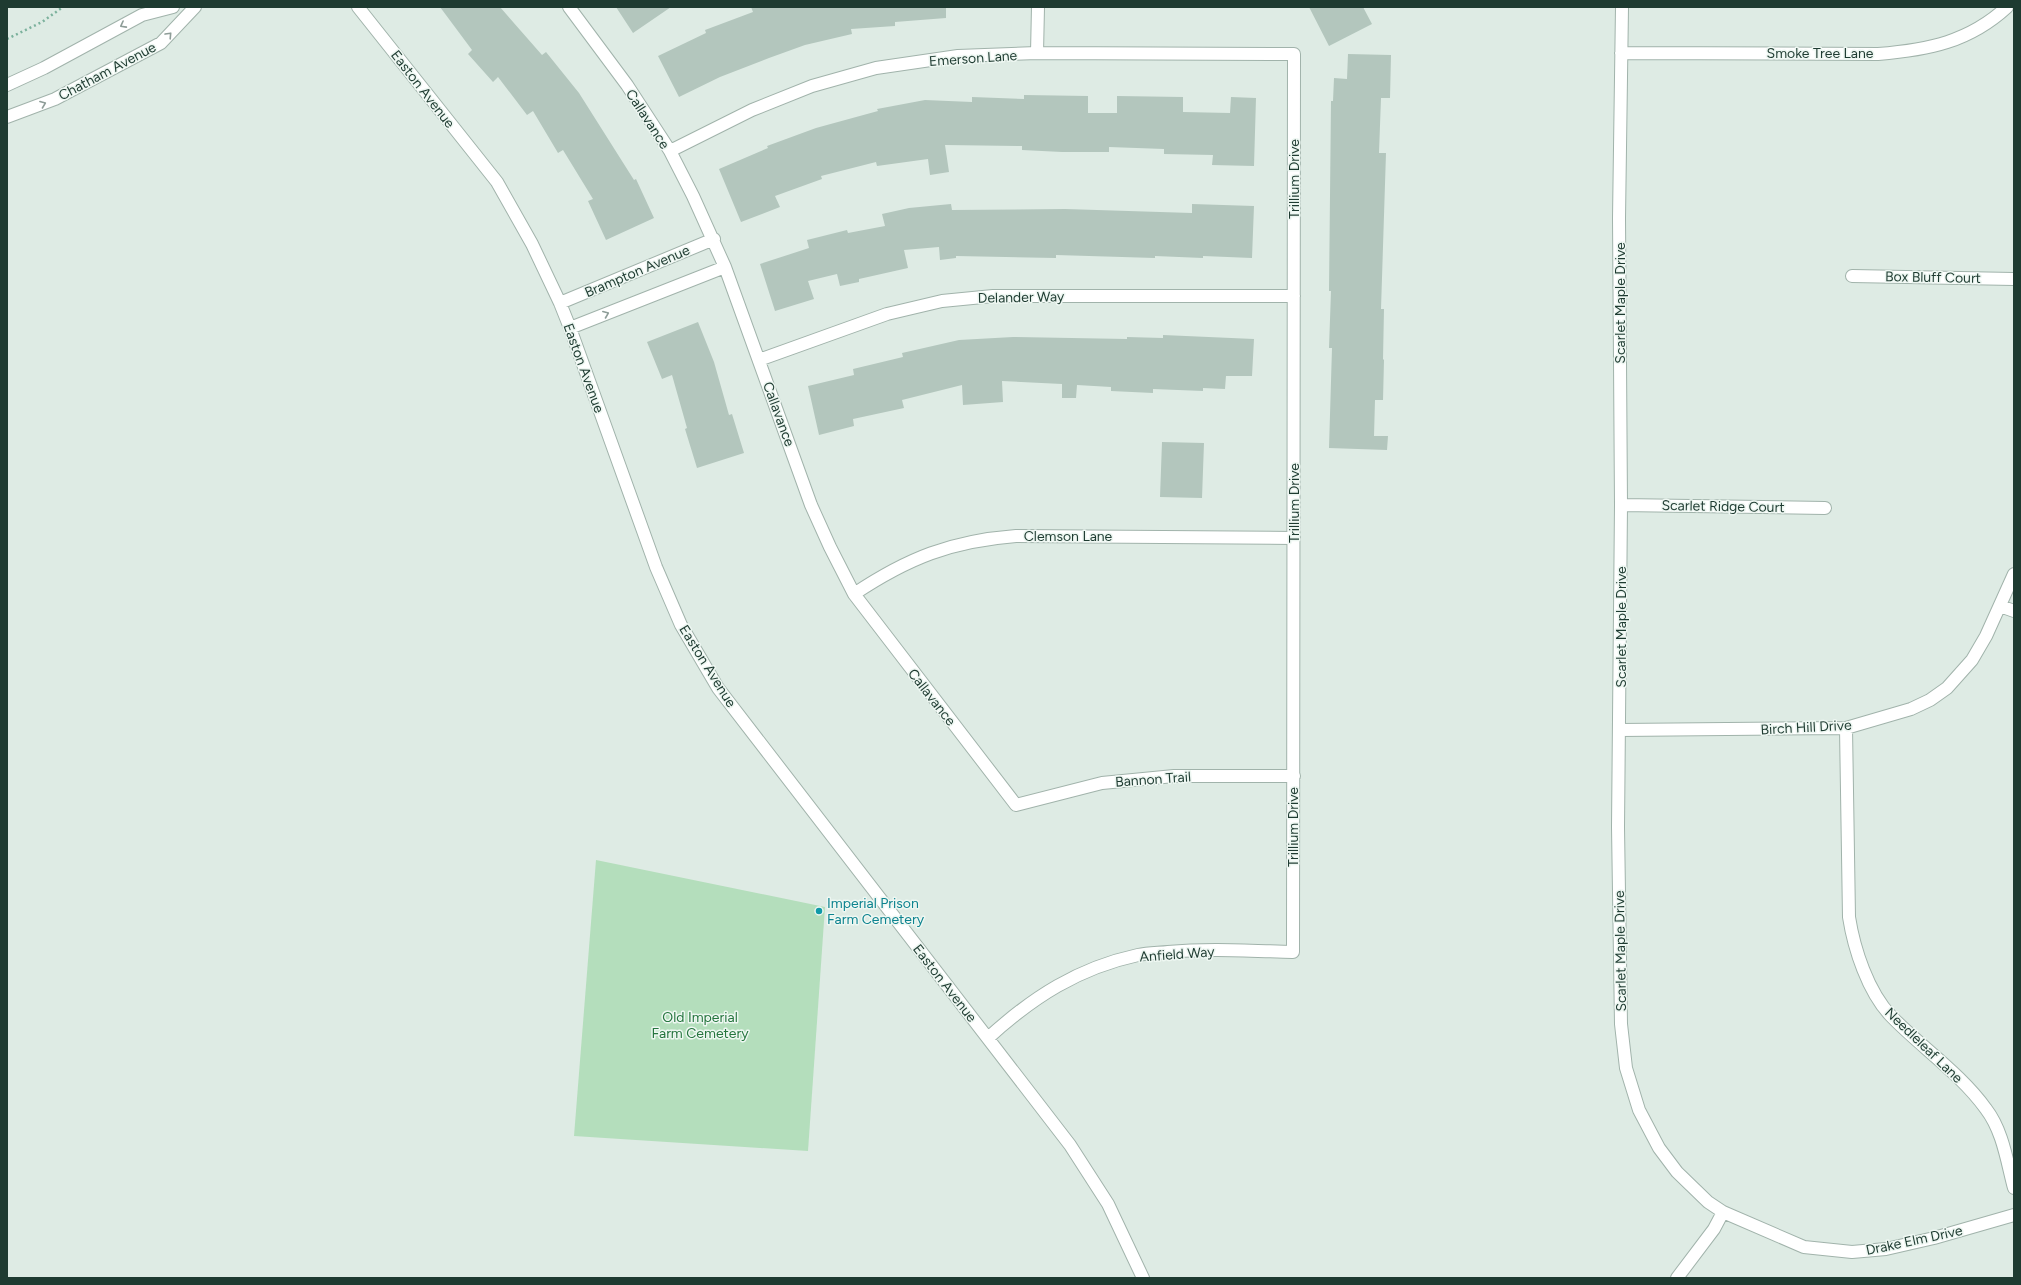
<svg xmlns="http://www.w3.org/2000/svg" width="2021" height="1285" font-family="Figtree,sans-serif">
	<rect width="100%" height="100%" fill="#deebe4"/>
	<path fill="#b4debc" d="M596,860L825,907L808,1151L574,1136Z"/>
	<path fill="#b3c6bd" d="M440,7H500L542,55L546,52L579,93L634,180L636,179L654,218L606,240L588,201L593,199L563,150L558,153L533,111L527,115L498,77L493,82L468,54L472,50Z
		M616,7H671L633,33Z
		M751,7H946V18L895,22V26L851,29L852,34L805,45L769,58L720,77L679,97L658,56L706,33L705,30L753,12Z
		M1309,7H1363L1372,24L1329,46Z
		M1348,54L1391,55L1390,98H1381L1379,153H1386L1381,309H1384L1383,359L1384,360L1383,400H1375L1374,436H1388L1387,450L1329,448L1332,348H1329L1331,291H1329L1331,101H1333L1334,78L1347,79Z
		M1024,95L1088,96V113H1117V96L1183,97V112L1230,113L1231,97L1256,98L1254,166L1212,165L1213,155L1164,154V149L1109,147V152H1062L1022,150V146L945,145L949,172L930,175L928,159L877,166L876,162L821,176L822,179L775,196L780,207L741,222L719,169L768,148L767,146L816,128L878,111L877,109L925,100L972,102V97L1024,99Z
		M951,204L952,210L1065,209L1192,213V204L1254,206L1252,258L1203,256V258L1155,256V258L1056,255V258L956,256V258L940,260L939,247L904,250L908,268L859,279V282L840,286L837,274L808,281L814,299L775,311L760,264L809,248L807,240L847,230L848,233L885,226L882,214L909,208Z
		M698,322L714,362L729,415L732,414L744,453L697,468L685,429L687,428L672,375L662,379L647,342Z
		M1163,335L1254,339L1252,376H1226L1225,389L1203,388V391L1153,389V393L1111,391V387L1077,385L1076,398H1062V384L1002,381L1003,402L963,405L962,385L902,400L904,408L853,419L854,426L819,435L808,386L854,375L853,369L903,357L902,353L959,340L1013,337L1127,339V337L1163,338Z
		M1162,442L1204,443L1202,498L1160,497Z"/>
	<g fill="none" stroke-linecap="round" stroke-linejoin="round">
		<defs>
			<path id="minor" d="M358,7L497,182L532,244L560,303L570,328L656,567L681,625L718,688L1070,1145L1108,1204L1143,1278
				M569,7L627,85L670,151L693,196L725,267L811,505L830,547L854,594L1016,805L1102,783L1174,776H1294
				M1622,7L1619,218L1621,505L1618,827L1621,1024L1626,1068L1639,1110L1659,1148L1677,1172L1708,1202L1723,1212L1804,1247L1852,1252L1886,1249L1934,1238L2014,1215
				M1037,53L1038,7
				M1621,53L1878,54C1928,50 1969,42 2007,7
				M7,85L44,68L142,15L173,7
				M7,117L55,99L161,43L195,7
				M670,151L752,110L812,86L876,68L958,56L1037,53L1294,54L1293,952C1252,951 1210,948 1168,952C1159,953 1148,953 1138,955C1078,968 1033,997 988,1038
				M1852,276L2014,279
				M560,303L714,239
				M570,328L725,267
				M759,360L887,314L942,301L993,296H1294
				M1621,505L1825,508
				M854,594C908,558 951,541 1016,536L1294,538
				M2000,606L2014,611
				M1846,728L1849,917C1854,949 1868,992 1891,1016C1922,1048 1960,1073 1986,1109C2003,1131 2007,1162 2014,1188
				M1620,730L1846,728L1911,709L1930,700L1947,688L1972,660L1986,636L2014,574
				M1677,1278L1714,1229L1723,1212"/>
		</defs>
		<use href="#minor" stroke="#a1b3ab" stroke-width="14"/>
		<path stroke="#7bb19c" stroke-width="2.5" stroke-dasharray="2 3" stroke-linecap="butt" d="M7,39L42,22L63,7"/>
		<use href="#minor" stroke="#fff" stroke-width="12"/>
	</g>
	<defs><path id="oneway-chevron" d="M-2-3.5L2.5 0L-2 3.5" fill="none" stroke-width="1.6" stroke-linecap="round" stroke-linejoin="round"/></defs>
	<g stroke="#8e9d98">
		<use href="#oneway-chevron" transform="translate(123 25) rotate(152)"/>
		<use href="#oneway-chevron" transform="translate(169 35) rotate(-47)"/>
		<use href="#oneway-chevron" transform="translate(43 104) rotate(-21)"/>
		<use href="#oneway-chevron" transform="translate(606 314) rotate(-22)"/>
	</g>
	<circle fill="#0f9aa8" stroke="#eef7f2" stroke-width="1.5" cx="819" cy="911" r="4"/>
	<g text-anchor="middle" stroke-width="3" stroke-linejoin="round" paint-order="stroke">
		<g font-size="14" fill="#1e3b31" stroke="#eef7f2">
			<text x="1820" y="58">Smoke Tree Lane</text>
			<text transform="translate(973 58) rotate(-4)" y="5">Emerson Lane</text>
			<text transform="translate(107 71) rotate(-28)" y="5">Chatham Avenue</text>
			<text transform="translate(423 89) rotate(52)" y="5">Easton Avenue</text>
			<text transform="translate(648 119) rotate(57)" y="5">Callavance</text>
			<text transform="translate(1294 179) rotate(-90)" y="5">Trillium Drive</text>
			<text transform="translate(637 271) rotate(-23)" y="5">Brampton Avenue</text>
			<text transform="translate(1933 277) rotate(1)" y="5">Box Bluff Court</text>
			<text transform="translate(1021 297) rotate(-1)" y="5">Delander Way</text>
			<text transform="translate(1620 303) rotate(-90)" y="5">Scarlet Maple Drive</text>
			<text transform="translate(584 368) rotate(70)" y="5">Easton Avenue</text>
			<text transform="translate(779 414) rotate(70)" y="5">Callavance</text>
			<text transform="translate(1294 503) rotate(-90)" y="5">Trillium Drive</text>
			<text transform="translate(1723 506) rotate(1)" y="5">Scarlet Ridge Court</text>
			<text x="1068" y="541">Clemson Lane</text>
			<text transform="translate(1621 627) rotate(-90)" y="5">Scarlet Maple Drive</text>
			<text transform="translate(708 666) rotate(58)" y="5">Easton Avenue</text>
			<text transform="translate(932 697) rotate(52)" y="5">Callavance</text>
			<text transform="translate(1806 727) rotate(-3)" y="5">Birch Hill Drive</text>
			<text transform="translate(1153 779) rotate(-4)" y="5">Bannon Trail</text>
			<text transform="translate(1293 827) rotate(-90)" y="5">Trillium Drive</text>
			<text transform="translate(1620 951) rotate(-91)" y="5">Scarlet Maple Drive</text>
			<text transform="translate(1177 954) rotate(-4)" y="5">Anfield Way</text>
			<text transform="translate(945 983) rotate(52)" y="5">Easton Avenue</text>
			<text transform="translate(1924 1045) rotate(44)" y="5">Needleleaf Lane</text>
			<text transform="translate(1914 1240) rotate(-12)" y="5">Drake Elm Drive</text>
		</g>
		<g font-size="14" fill="#0d838f" stroke="#eef7f2" text-anchor="start">
			<text x="827" y="908">Imperial Prison<tspan x="827" dy="16">Farm Cemetery</tspan></text>
		</g>
		<g font-size="14" fill="#25753e" stroke="#eef7f2">
			<text x="700" y="1022">Old Imperial<tspan x="700" dy="16">Farm Cemetery</tspan></text>
		</g>
	</g>
	<rect width="2021" height="1285" fill="none" stroke="#1e3b31" stroke-width="16"/>
</svg>
